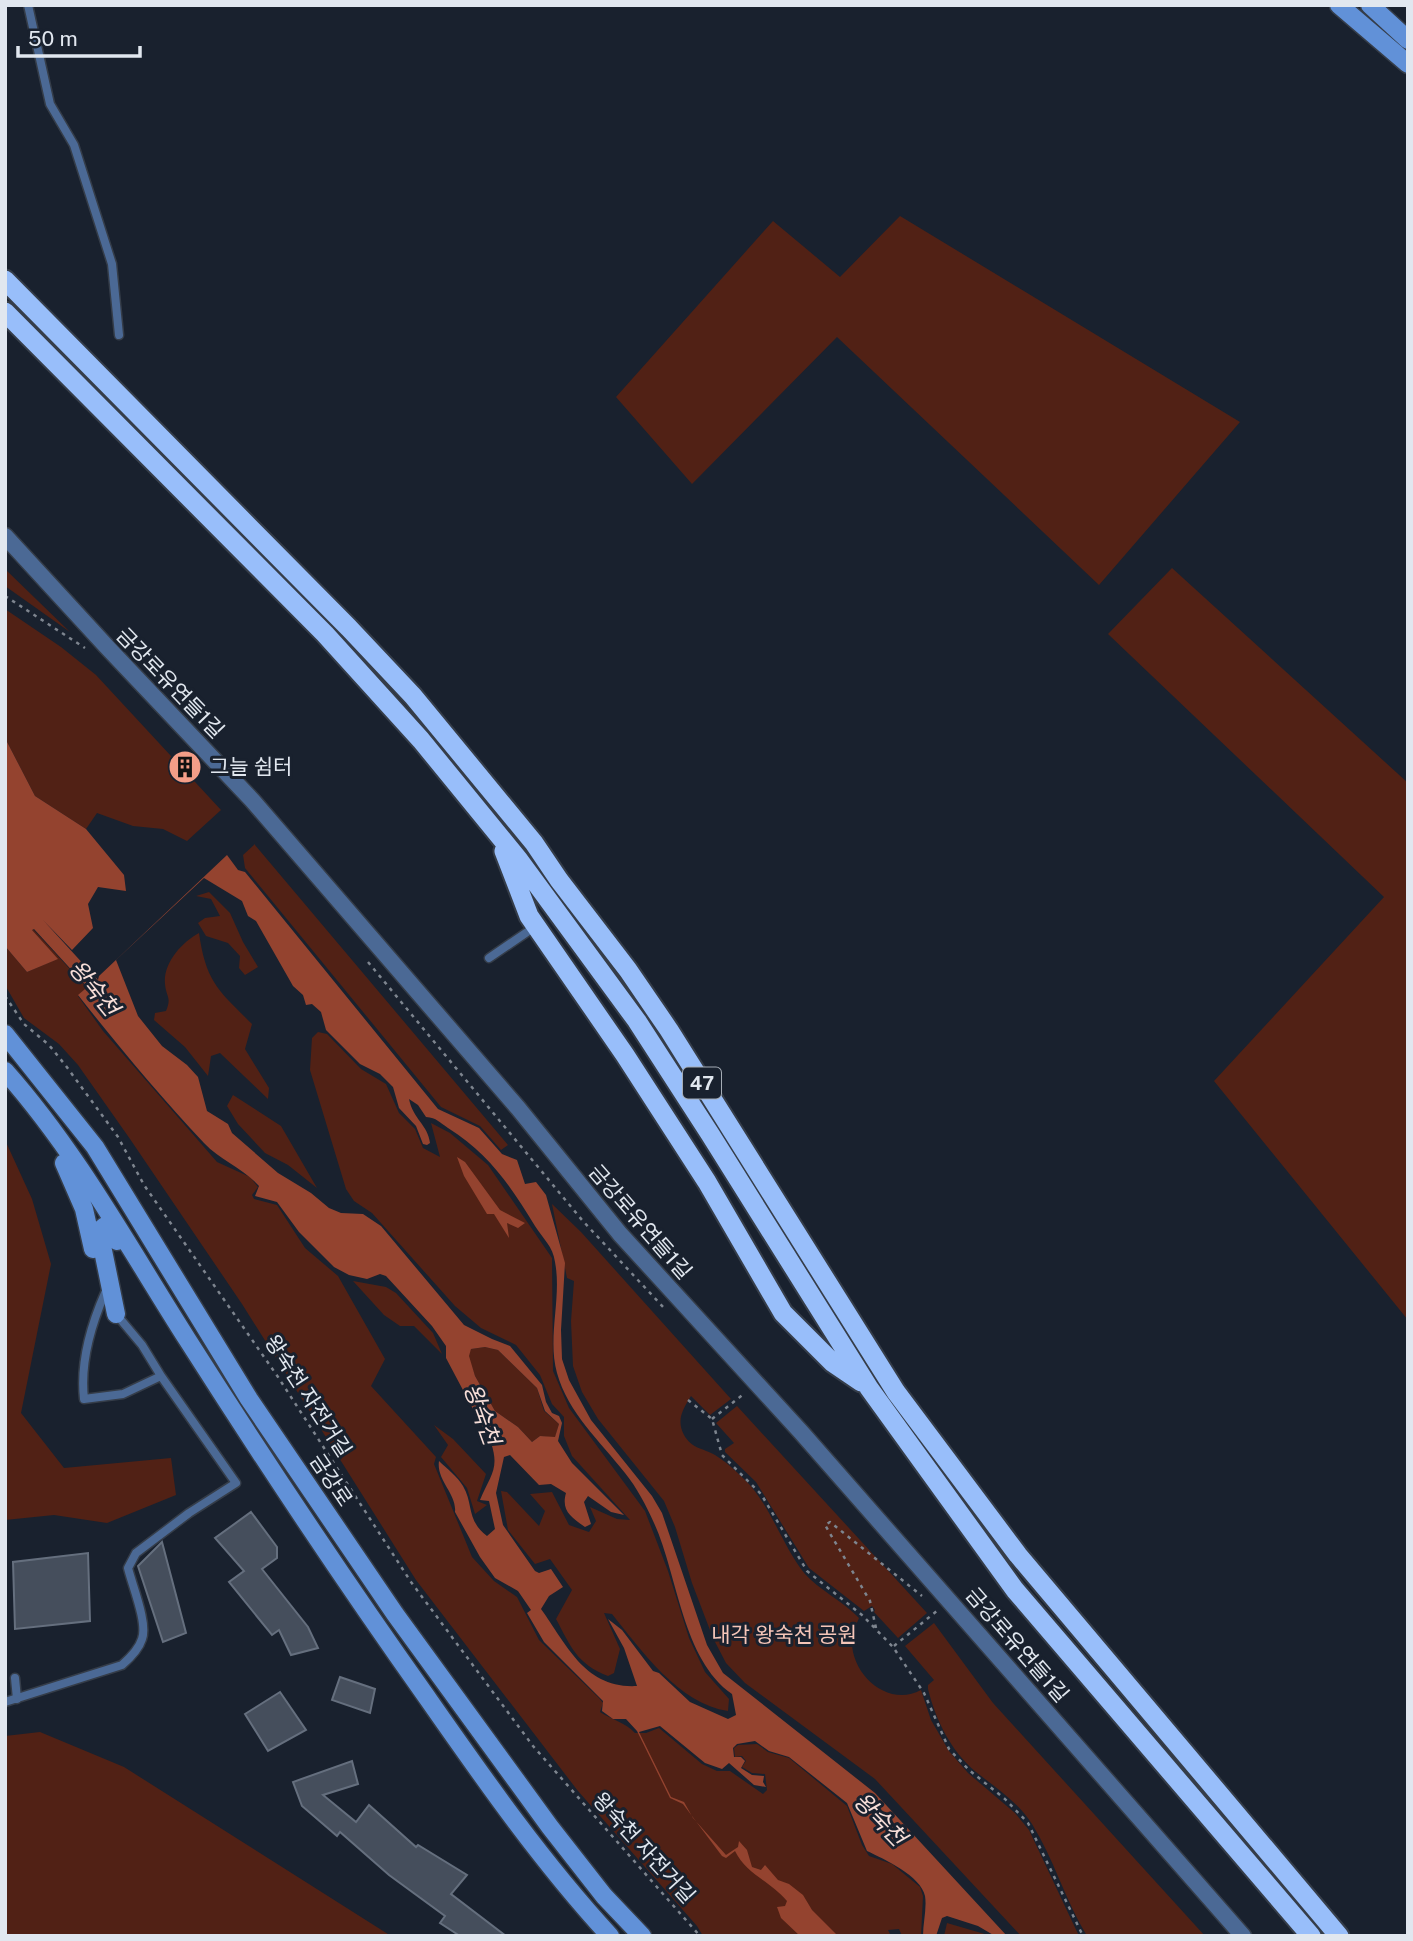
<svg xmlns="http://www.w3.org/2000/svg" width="1413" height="1941" font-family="'Public Sans','Noto Sans KR',sans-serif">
	<rect width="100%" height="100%" fill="#19212e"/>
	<path fill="#512115" d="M900,216L1240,422L1099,585L837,337L692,484L616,397L773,221L840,277Z
		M1172,568L1408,783V1320L1214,1081L1384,897L1108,634Z
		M5,569L70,632L5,586Z
		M5,609L61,647L96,675L221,810L187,841L163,829L133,826L97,813L86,829L35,796L5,738Z
		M255,844V845L508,1145L501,1150L480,1126L441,1107L245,868L243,855Z
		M209,892L230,913L243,942L258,967L245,975L239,968L240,956L228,943L206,936L198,923L205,918L220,916L211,899L196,896Z
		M33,929L89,990L87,991L85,989L78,996L103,1031L217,1162L250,1177L258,1187L252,1195L254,1199L277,1205L305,1248L338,1276L385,1359L371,1386L436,1457L434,1464L472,1557L494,1581L517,1597L539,1640L599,1698L603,1703L600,1712C612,1720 625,1722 635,1733H646L659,1728L702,1764L717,1771H730L763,1794L767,1790L765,1774L752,1773L742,1767L746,1761L742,1756L735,1757L734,1748L738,1745L757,1744L768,1752L789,1758L847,1806L862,1845L869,1856L892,1864L920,1887L923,1896L921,1936H902L899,1929L888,1930L891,1936H703L697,1926L578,1791L416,1580L242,1304L130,1139L78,1065L59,1044L24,1018L5,985V946L27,972L57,959L32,930Z
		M199,933C206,982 218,990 252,1024L245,1049L269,1088L268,1099L220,1053L211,1056L208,1076L185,1047L154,1020L155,1013L166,1011C172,997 166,997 165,984C163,963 182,942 199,933Z
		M318,1032L327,1034L361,1069L386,1084L399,1113L415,1129L423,1148L440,1157L431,1123L450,1133L488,1165L552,1258L553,1371L569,1408L645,1511L668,1571L689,1638L705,1672L729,1699L728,1711C679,1704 641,1650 612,1614L604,1613L620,1649L614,1673L608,1676C577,1664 571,1647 556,1619L572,1590L550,1559L535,1564L508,1530L501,1491L507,1492L539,1526L545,1511L530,1494L552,1492L569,1525L589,1532L596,1521L590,1507L617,1519L630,1520L572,1456L564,1436V1417L552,1404L540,1375L516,1345L481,1328L455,1306L372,1213L354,1201L346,1189L310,1070L312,1038Z
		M233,1095L281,1126L317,1188L288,1165L265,1153L238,1124L227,1106Z
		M5,1140L32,1199L51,1264L21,1413L64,1468L171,1458L176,1495L107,1523L54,1515L5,1520Z
		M552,1204L581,1232L731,1399L710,1415L691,1396C683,1409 676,1420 684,1435C692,1449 703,1448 715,1455C725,1461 736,1471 744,1479C771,1505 781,1544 805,1574C818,1589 844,1602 859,1618C856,1625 853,1632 852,1639C850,1674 888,1708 921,1690L931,1720L949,1751L968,1773L1015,1813L1029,1830L1079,1936H1021L875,1779L745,1683L726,1663L713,1638L692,1583L675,1527L664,1501L598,1419L582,1392L573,1366L571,1321L574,1281L567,1278Z
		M353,1281L386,1287L396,1293L433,1333L442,1354L414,1326H400L384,1315Z
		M485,1347L498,1350L537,1388L544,1411L559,1424L555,1438L540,1436L532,1442L518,1427L495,1411L475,1376L468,1356L471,1349Z
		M737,1406L927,1613L898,1638L874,1612L875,1610L872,1606L864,1611L809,1568L756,1482L725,1452V1449L734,1443L716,1423Z
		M434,1425L453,1439L486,1474L477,1501L487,1505L475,1514L467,1488L441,1457L448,1445Z
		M934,1623L993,1703L1205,1936H1087C1065,1900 1054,1859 1032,1824C1018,1802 996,1788 976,1772C951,1751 936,1721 928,1689V1685L934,1680L905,1646Z
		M40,1732L124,1767L391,1936H5V1736Z
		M947,1923L988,1935L989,1936H944Z"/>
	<path fill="#94432f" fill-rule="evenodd" d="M5,738L35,796L86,829L124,875L126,891L98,887L88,904L93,928L72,950L43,920L98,980L99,976L227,855L238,870L245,872L438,1109L479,1128L502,1154L517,1160L525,1184L536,1182L546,1195L565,1263L561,1330L562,1359L569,1380L591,1420L652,1496L662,1513L707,1645L723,1673L875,1793L1007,1936H995L978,1926L947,1916L942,1918L936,1936H923C923,1923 927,1908 925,1896C921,1876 884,1859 867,1851L847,1803L789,1757L769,1751L755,1741L737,1744L733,1748L734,1757H741L745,1761L741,1768L752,1775L764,1776L763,1782L766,1787L754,1785L729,1763L722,1769L705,1763L660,1726L639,1732L671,1797L684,1802L693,1818L726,1855L738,1847L739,1841L747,1850L752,1867L761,1870L765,1865L778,1880L789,1884L803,1895L812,1910L838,1936H800L781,1918L777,1907L785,1906L787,1901C770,1881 746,1874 735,1851L726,1858L722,1856L683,1804L670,1798L637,1731L626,1719H613L602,1711L603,1701L544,1642L527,1613L531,1610L518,1591L495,1578L480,1557L455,1512C457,1494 436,1480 439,1461C446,1468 458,1477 463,1486C474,1505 466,1520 487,1536L495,1529L489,1501L480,1500C490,1476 500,1469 491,1443L446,1358V1346L432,1326L386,1276L380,1274L367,1279L349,1275L334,1267L299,1232L277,1202L255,1196L259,1186C243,1168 220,1160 204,1143C160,1096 118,1046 78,995L85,989L87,991L89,989L34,929L32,930L58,959L27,972L5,946ZM204,878L242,901L248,916L256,921L293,986L303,995L306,1005L312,1004L321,1012L326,1030L360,1064L380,1074L393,1087L399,1108L416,1126L423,1144L427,1145L430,1143C428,1125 413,1119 409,1099L418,1105L426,1117C437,1118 439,1122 448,1128C489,1154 510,1185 535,1226C543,1239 553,1246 555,1262C562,1298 547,1337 557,1373C568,1413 600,1441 625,1473C637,1488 646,1505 654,1523C678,1575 682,1659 732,1694L736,1715L728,1719L690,1702L659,1673L653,1671L622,1630L608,1619L624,1648L637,1686C585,1689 567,1645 541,1609L549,1596L563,1587L551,1569L539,1573L535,1571L503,1525L496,1493L504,1457L510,1455L539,1485L551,1484L566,1493C561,1511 571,1517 585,1527L591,1524L584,1502L588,1496L611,1512L624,1515L572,1463L558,1441L562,1423L559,1416L552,1413L546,1402L542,1385L510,1346L492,1339L464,1325L381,1226L363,1214L341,1213L329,1208L311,1193L278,1173L232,1133L228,1124L207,1111L198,1077L187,1065L162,1046L138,1016L116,960ZM485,1347L498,1350L537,1388L545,1411L559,1424L555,1437L540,1436L532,1442L518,1427L495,1411L475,1376L469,1356L471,1349Z
		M457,1157L465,1162L500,1210L525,1223L518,1228L507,1223L509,1238L494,1214H487L464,1176Z"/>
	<path fill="#454e5c" stroke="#656f7e" stroke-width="2" d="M251,1512L277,1547V1558L262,1569L308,1627L318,1648L291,1655L279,1630L272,1635L229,1582L244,1571L215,1538Z
		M162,1542L186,1633L163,1642L138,1566Z
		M88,1553L90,1621L15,1629L13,1562Z
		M340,1677L375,1689L370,1713L332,1700Z
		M280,1692L306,1730L268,1751L245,1714Z
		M352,1761L358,1784L323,1795L356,1822L369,1805L416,1847L418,1845L467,1875L451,1894L506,1936H460L440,1923L445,1916L389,1875L340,1832L337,1836L302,1806L293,1782Z"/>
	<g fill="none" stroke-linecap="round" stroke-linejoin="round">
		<defs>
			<path id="service" d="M28,5L50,104L74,145L112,264L119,335
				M489,958L536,926
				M105,1293C91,1325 80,1364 84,1399L123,1394L161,1376L142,1345L116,1314
				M15,1678L17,1699
				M5,1702L122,1665C130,1658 139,1649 142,1639C148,1623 132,1585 128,1568L136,1553L189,1513L236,1483L161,1376"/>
			<path id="minor" d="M5,536L107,647L252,800L518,1108L620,1234L801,1432L1243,1936"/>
			<path id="secondary" d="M1339,5L1408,64
				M1370,5L1408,40
				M5,1034L95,1147L249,1399L395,1614L550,1827L604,1896L642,1936
				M5,1071C77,1152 129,1248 187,1339C264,1460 343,1579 426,1696C484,1779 541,1861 610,1936
				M64,1163L84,1209L93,1249
				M116,1314L99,1231L105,1226L117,1241"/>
			<path id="trunk" d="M5,280L349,628L413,696L534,843L559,880L628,970L669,1030L896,1392L1018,1555L1339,1936
				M5,312L325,634L421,740L519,860L637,1021L710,1134L869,1388L1015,1590L1311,1936
				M504,851L529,916L625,1055L707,1182L783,1313L833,1363L861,1382"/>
		</defs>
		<use href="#service" stroke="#353d49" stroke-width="11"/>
		<use href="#minor" stroke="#353d49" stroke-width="19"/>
		<use href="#secondary" stroke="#353d49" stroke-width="21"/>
		<use href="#trunk" stroke="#353d49" stroke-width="23"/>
		<path stroke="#7e858f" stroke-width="2.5" stroke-dasharray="3.5 5" stroke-linecap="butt" d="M5,596L85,648
			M368,962L582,1220L664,1308
			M5,996L24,1024L49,1045L66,1066L118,1137L144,1185L278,1377L411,1582L533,1746L700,1936
			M688,1400L712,1419L722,1455L761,1494L807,1571L862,1615L893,1647L924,1693L949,1749L969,1770L1005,1799L1028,1823L1083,1936
			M712,1419L745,1393
			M876,1628L870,1601L825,1525L830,1522L922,1596
			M894,1646L938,1610"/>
		<use href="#service" stroke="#4b6995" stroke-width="8"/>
		<use href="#minor" stroke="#4b6995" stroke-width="16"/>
		<use href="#secondary" stroke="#6191d8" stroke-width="18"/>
		<use href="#trunk" stroke="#98befa" stroke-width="19"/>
	</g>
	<defs>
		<symbol id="building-disc" viewBox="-11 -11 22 22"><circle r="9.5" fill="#f49e88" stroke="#19212e"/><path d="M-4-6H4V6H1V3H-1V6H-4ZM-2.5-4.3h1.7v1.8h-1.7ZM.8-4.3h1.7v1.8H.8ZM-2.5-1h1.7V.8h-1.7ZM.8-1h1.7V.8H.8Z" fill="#111"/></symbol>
	</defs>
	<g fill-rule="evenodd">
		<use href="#building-disc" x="166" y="748" width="38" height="38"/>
	</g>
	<g text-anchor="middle" stroke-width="6" stroke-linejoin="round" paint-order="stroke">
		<rect fill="#19212e" stroke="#a5acb5" stroke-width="2" x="683" y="1067.5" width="38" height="31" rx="5"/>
		<g font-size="19" font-weight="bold" fill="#e1e7ef">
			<text x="702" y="1090">47</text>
		</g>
		<g font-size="21" fill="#e1e7ef" stroke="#19212e">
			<text transform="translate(170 683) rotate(46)" y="7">금강로유연들1길</text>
			<text transform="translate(640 1222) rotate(49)" y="7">금강로유연들1길</text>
			<text transform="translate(308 1396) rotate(57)" y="7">왕숙천 자전거길</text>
			<text transform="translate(331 1480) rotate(56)" y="7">금강로</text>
			<text transform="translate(1017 1645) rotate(49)" y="7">금강로유연들1길</text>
			<text transform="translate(644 1848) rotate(48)" y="7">왕숙천 자전거길</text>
		</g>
		<g font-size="21" fill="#e1e7ef" stroke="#19212e" text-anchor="start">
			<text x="210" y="774">그늘 쉼터</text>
		</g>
		<g font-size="21" fill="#f5c5b8" stroke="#19212e">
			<text x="784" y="1642">내각 왕숙천 공원</text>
		</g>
		<g font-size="23" font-style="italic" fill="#f7ded8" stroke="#19212e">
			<text transform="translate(94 988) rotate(51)" y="8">왕숙천</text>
			<text transform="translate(482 1414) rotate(70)" y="8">왕숙천</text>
			<text transform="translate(880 1819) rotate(46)" y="8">왕숙천</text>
		</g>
	</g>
	<rect width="1413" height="1941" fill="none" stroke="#e1e7ef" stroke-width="14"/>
	<path d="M18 46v10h122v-10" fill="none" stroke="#e1e7ef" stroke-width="3.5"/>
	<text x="28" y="46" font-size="21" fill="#e1e7ef" stroke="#19212e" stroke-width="5" paint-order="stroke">50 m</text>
</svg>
